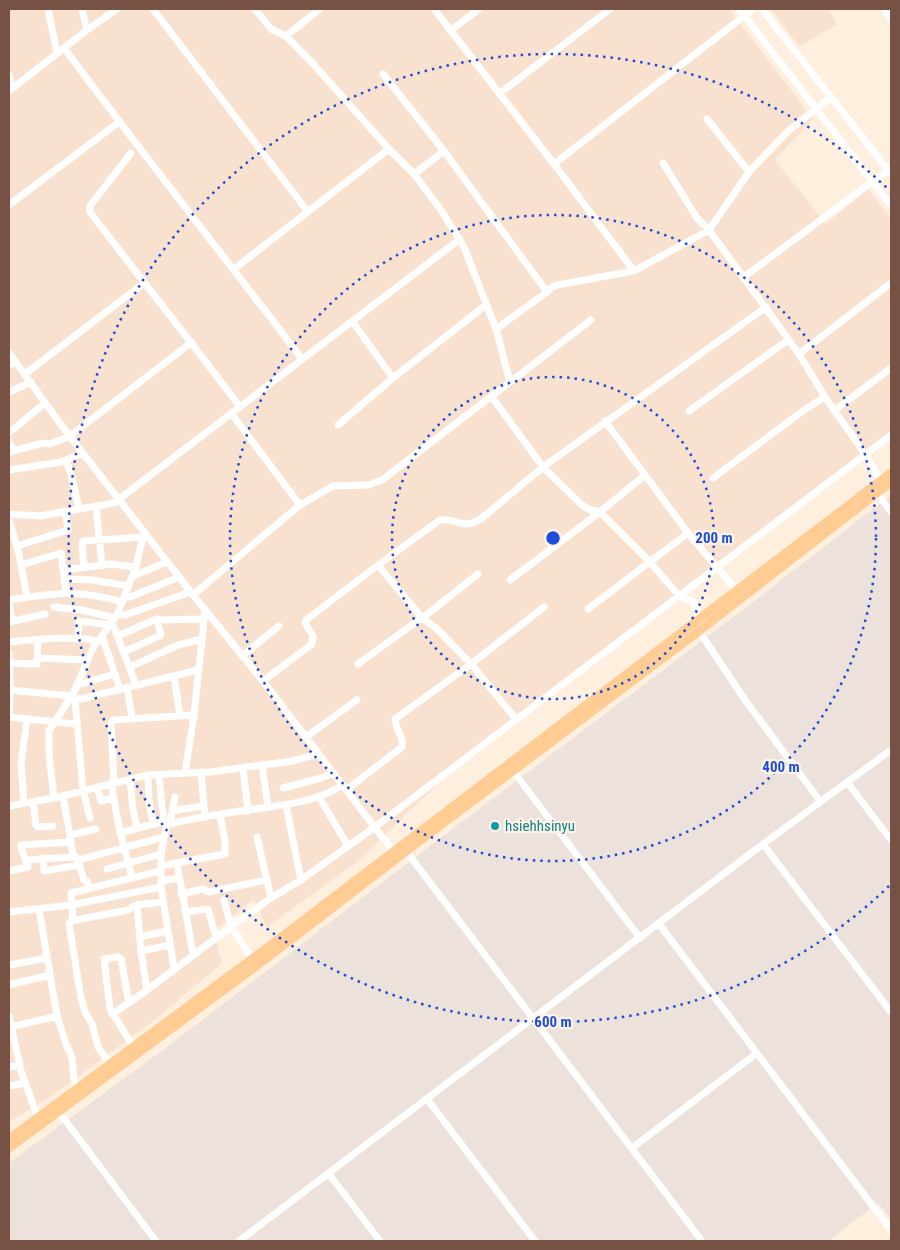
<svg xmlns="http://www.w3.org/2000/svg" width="900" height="1250" font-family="'Roboto Condensed',sans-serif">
	<rect width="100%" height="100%" fill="#feefde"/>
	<path fill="#f8e2cf" d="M9,9H729L813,119L775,160L826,224L868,189L891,219V439L530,714L452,770L357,862L267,927L254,899L213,932L222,963L157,1018L52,1096L9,1122Z
		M771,9H828L837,24L800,47Z"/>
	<path fill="#ece1db" d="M891,495V1219L878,1203L828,1241H9V1163L163,1050L450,831L743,610Z"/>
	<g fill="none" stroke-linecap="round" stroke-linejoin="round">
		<path stroke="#fff" stroke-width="7" d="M48,9L57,53
			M82,9L87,30
			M153,9L308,212
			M255,9L271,29L286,36L315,66L389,149L414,174L441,210L464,247L496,329L510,382
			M434,9L554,164L634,271
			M739,9L891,206
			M762,9L891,174
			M884,9L891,19
			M450,31L479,9
			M286,36L320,9
			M64,48C142,153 223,255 302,359
			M383,74L444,151
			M9,76L13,88
			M9,91L87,30L117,9
			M499,94L610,9
			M707,119L749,172
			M131,153L90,206V212C139,277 191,341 240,407
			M663,163L697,218L709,230L799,354L825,397L865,454L881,481
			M554,164L753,9
			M414,174L444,151L547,292
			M9,205L119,122
			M234,269L389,149
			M744,277L888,170
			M352,321L393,378
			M496,329L547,292L551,288L557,285L634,271L709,230L749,172L787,132L831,97
			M9,353L65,430L193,595L263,681L396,855
			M799,354L891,283
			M9,365L16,362
			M25,374L144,283
			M9,392L31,382
			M492,397L543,467L583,506L591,510L600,512L649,561L680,597L693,601L701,622
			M835,410L891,368
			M689,411L788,340
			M231,413L300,505
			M605,421L688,533L737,591
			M338,425L393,378L486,305
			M9,433L45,403
			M9,442L14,450
			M9,452L43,443L50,444L70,436L192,342
			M66,460L71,474L79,509
			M9,470L61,462L83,453
			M713,478L804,410L825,397
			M875,490L891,512
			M96,506L102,566
			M9,514L40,516L114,503L460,239
			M9,520L19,554L27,597
			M17,546L68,530L65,511
			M21,565L61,553L66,593
			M378,565L422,618L436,628L471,664L516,719
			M84,567L82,545L83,541L143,537
			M64,570L110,564L136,567
			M133,576L167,562
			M65,579L92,580L129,586
			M510,580L600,512L645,475
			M193,595L300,505L333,486L368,485L382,480L591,320
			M124,598L130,597L179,577
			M9,600C53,593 78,589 122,602
			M9,604L12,621
			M54,607L82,610L115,618
			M588,609L688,533
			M117,615H125L190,592
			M9,622L45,614
			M112,622L136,685
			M699,631L745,700L820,801
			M102,636L120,689
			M118,636L154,620L204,619
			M78,639L79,621L109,625
			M9,642C32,640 77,635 98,641
			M124,652L161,635L157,619
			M9,653L10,690L9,714
			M242,656L279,626
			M38,658L87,660
			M9,663L37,664L38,640
			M358,664L434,609L478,574
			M130,667L178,645L202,639
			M174,676L180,716
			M263,681L312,644L313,636L305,623L306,620L378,565L440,520C459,517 460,532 482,518L543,467L766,307
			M77,685L115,674
			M127,687L132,718
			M10,690L71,696L77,699L85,698L198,670
			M75,699L83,790L90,818
			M9,717L76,724
			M306,737L357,700
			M262,765L268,807
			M243,768L248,811
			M513,771L640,938
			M201,772L205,817
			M185,773L194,715L205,611
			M148,775L149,803L153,823
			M159,775L162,807L166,827L161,854V887L174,968
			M130,779L133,809L137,828
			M847,782L891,840
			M111,783L119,827L132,877
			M114,783L111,723L113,720L194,715
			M97,787L101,801L114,798
			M283,788L321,778L333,773
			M346,790L402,747C405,737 395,730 395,719L471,664L544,607
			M63,796L73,854L77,858L84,880L87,881L89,888
			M319,797L348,846
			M54,798L49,754V731L74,692L93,648L117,615L136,567L144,532
			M33,802L36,825L38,827L53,826
			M24,803L21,764L27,719
			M286,805L301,880
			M9,806L54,798L148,775L210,772L292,761L319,754
			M172,811L203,806
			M170,824L175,797
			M166,825C199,816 235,812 269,807C295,803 320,800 342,785
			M120,833L165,821
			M70,835L96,829
			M257,837L271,898
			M763,844L891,1012
			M406,851L702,1241
			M43,858L44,871L79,865
			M25,860L75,857
			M78,860L164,837
			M177,863L193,954
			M160,866L225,854V841L220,815
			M107,869L161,854
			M9,871L28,867L21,848V845L71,842
			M161,881L179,878
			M181,894L203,889L209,892L266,880
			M224,900L231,926L252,959
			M137,905L141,951L147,990
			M39,909L57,1016L66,1044L72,1057L74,1079L78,1088
			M9,912L71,905L161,887
			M185,912L208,909L216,937
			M73,921L71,893L160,871
			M659,924L891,1230
			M139,937L168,931
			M141,951L170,945
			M9,965L47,958
			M9,985L50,975
			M129,1003L121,959L118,957L104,959L110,1009L133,1046
			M112,1014L143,993L236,923L271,898L301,880L375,827L891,435
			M9,1016L21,1071L38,1118
			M11,1027L57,1016
			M110,1064L98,1047L92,1024L85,1012L81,998L69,924L71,921L128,910L135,905L163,902
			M9,1067L20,1065
			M9,1086L25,1083
			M427,1099L535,1241
			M56,1108L156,1241
			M632,1148L757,1053
			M329,1174L380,1241
			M239,1241L763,844L891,750"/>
		<path stroke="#ffcd94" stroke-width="9" d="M9,1139L267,948L891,473
			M9,1148L267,958L422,839L699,631L891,482"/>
	</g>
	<g fill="none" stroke="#1d4ed8" stroke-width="2.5" stroke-dasharray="2.5 5">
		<circle cx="553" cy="538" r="161"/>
		<circle cx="553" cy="538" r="323"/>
		<path d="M889 886A484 484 0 1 1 889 190"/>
	</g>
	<circle fill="#0f9aa8" stroke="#fff3e6" stroke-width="2" cx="495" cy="826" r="5"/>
	<g text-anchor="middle" stroke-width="4.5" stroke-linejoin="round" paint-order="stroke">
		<g font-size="15" fill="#0d838f" stroke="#fff3e6" text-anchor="start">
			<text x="505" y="831">hsiehhsinyu</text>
		</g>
	</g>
	<circle cx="553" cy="538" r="8" fill="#1d4ed8" stroke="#fff3e6" stroke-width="2.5"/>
	<g font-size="15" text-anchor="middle" font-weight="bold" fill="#1d4ed8" stroke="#fff3e6" stroke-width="4.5" stroke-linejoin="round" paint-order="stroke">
		<text x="714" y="543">200 m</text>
		<text x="781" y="772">400 m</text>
		<text x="553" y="1027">600 m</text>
	</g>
	<rect width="900" height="1250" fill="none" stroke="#765144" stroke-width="20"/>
</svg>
